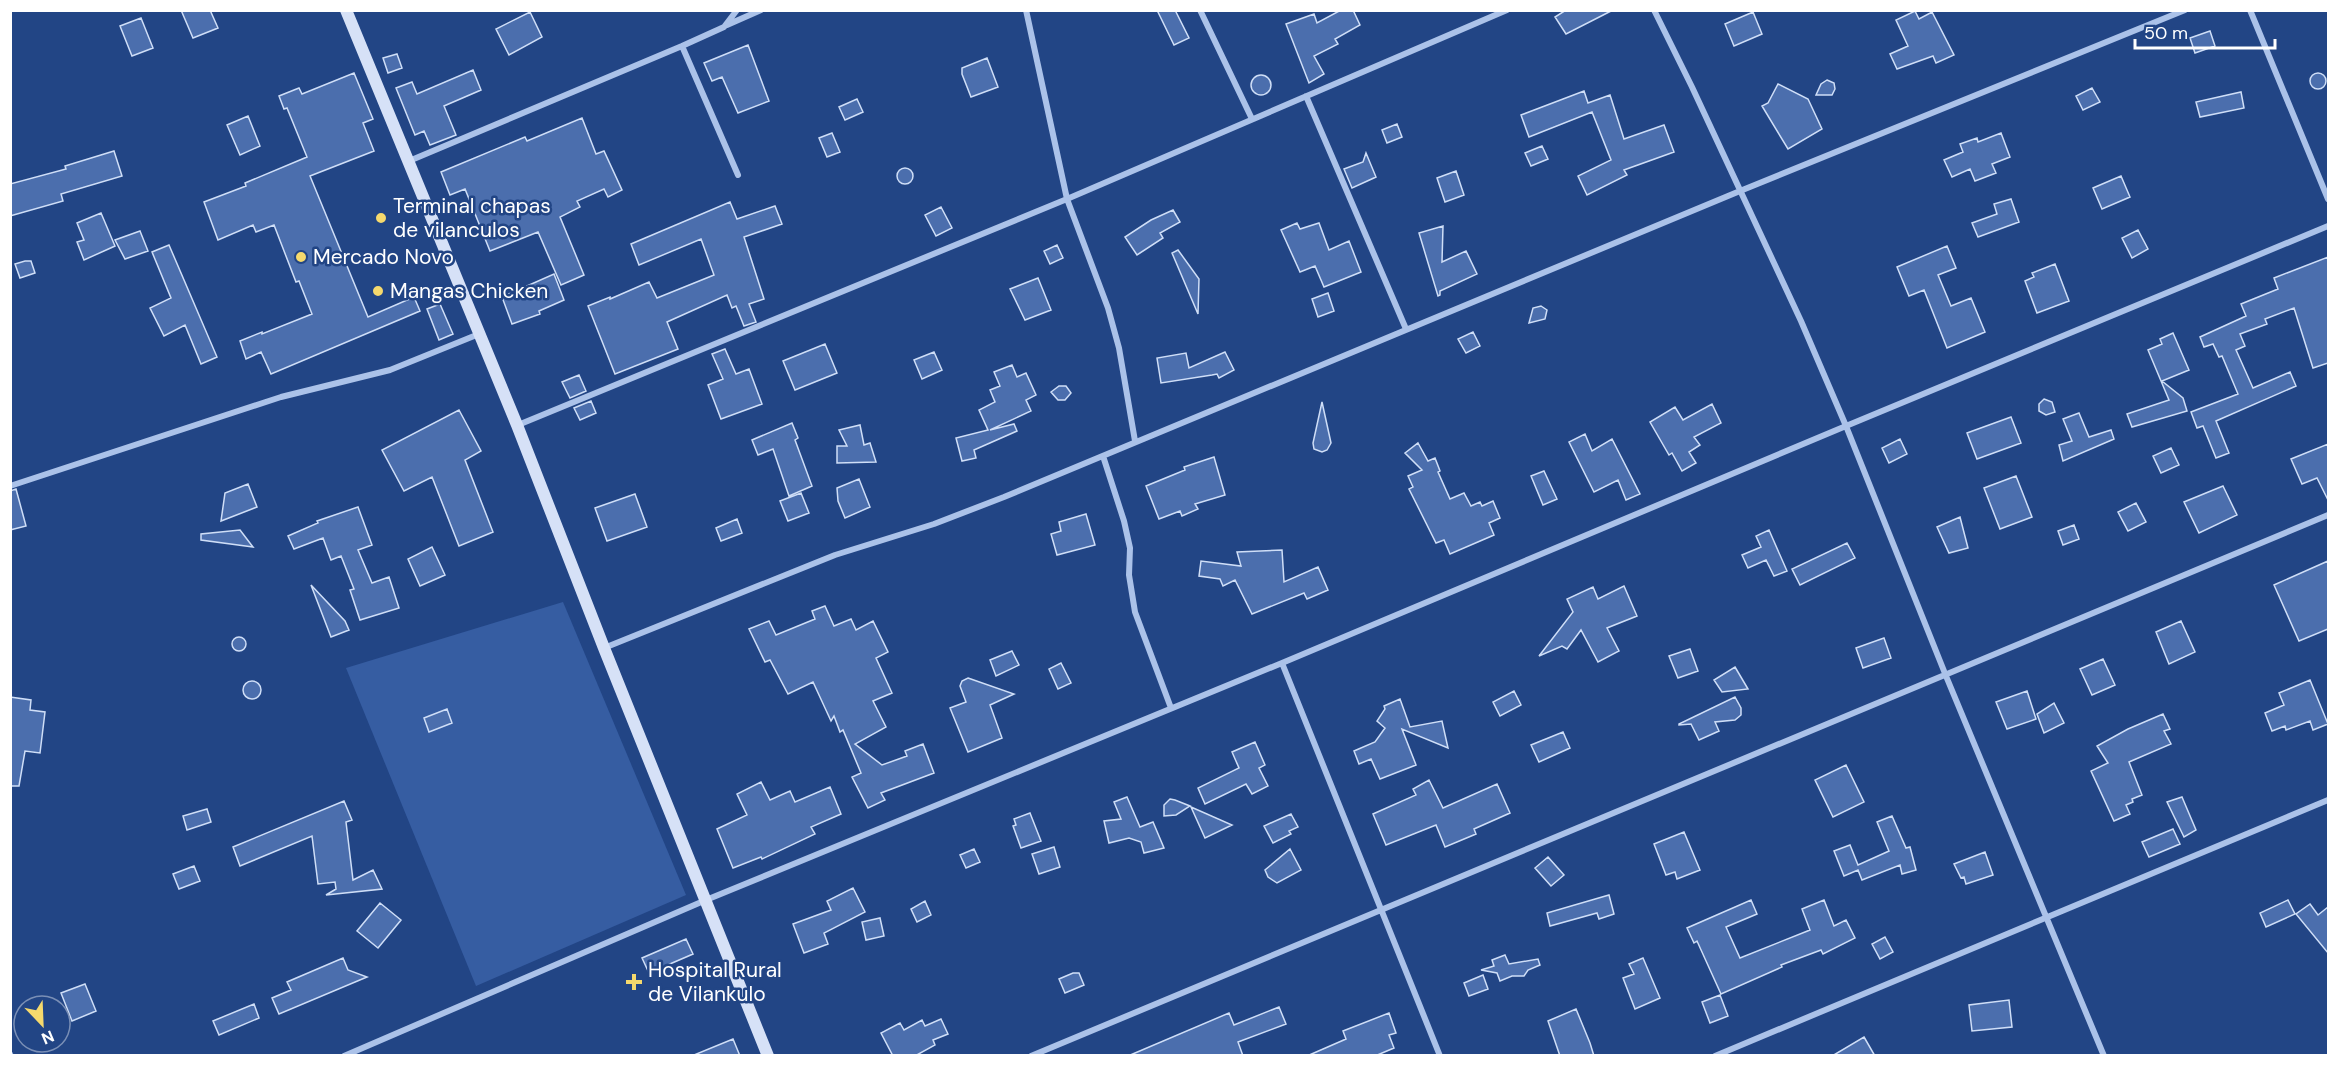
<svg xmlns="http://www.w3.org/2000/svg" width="2339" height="1066" font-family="'DM Sans',sans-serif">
	<rect width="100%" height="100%" fill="#224585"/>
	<path fill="#365da2" d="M563,602L686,895L476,986L346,668Z"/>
	<path fill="#4b6ead" stroke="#cfdef7" stroke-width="1.5" d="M181,10H210L218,28L193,38Z
		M1157,10H1175L1189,38L1174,45Z
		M1341,10H1353L1360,25L1335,39L1338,44L1314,56L1324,74L1309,83L1286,24L1314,14L1317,23Z
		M1566,10H1613L1566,34L1555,17Z
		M1915,11L1919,19L1932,12L1954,55L1936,63L1933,56L1897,69L1890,54L1908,46L1896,20Z
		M530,12L542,37L509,55L496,29Z
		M1753,12L1762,34L1734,46L1725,24Z
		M141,18L153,48L132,56L120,26Z
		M2210,31L2215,46L2195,53L2190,38Z
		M748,45L769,101L738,113L722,77L712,81L704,63Z
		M397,54L402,68L388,73L383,58Z
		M987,58L998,87L971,97L962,74V68Z
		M473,70L481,90L444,106L456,135L430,145L424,131L415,135L396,88L412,82L417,94Z
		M2310 81a8 8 0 1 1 16 0a8 8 0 1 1-16 0Z
		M354,73L373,119L363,123L374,151L310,176L368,317L414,297L420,311L271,374L261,352L246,359L240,341L262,332V334L312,314L299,281L296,282L274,225L256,232L253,225L218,240L204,202L246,186L245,183L307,157L287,108L284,109L279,96L299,88L302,94Z
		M1251 85a10 10 0 1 1 20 0a10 10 0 1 1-20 0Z
		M1827,80L1834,83L1835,89L1832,95H1816L1821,84Z
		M1778,84L1808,99L1822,129L1788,149L1762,106L1768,103Z
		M2092,88L2100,102L2083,110L2076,96Z
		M1584,91L1588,103L1610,95L1624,139L1664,125L1674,152L1624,170L1627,175L1587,195L1578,176L1611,160L1592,112L1529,137L1521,115Z
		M2241,92L2244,108L2200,117L2196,102Z
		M857,99L863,112L845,120L839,107Z
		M248,116L260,146L240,155L227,125Z
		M582,118L596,154L604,151L622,190L608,197L604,189L577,201L580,207L560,217L584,275L561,285L538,232L490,251L465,189L450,195L441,172L525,137L527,141Z
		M1397,124L1402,137L1387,143L1382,130Z
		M832,133L840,152L827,157L819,138Z
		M2001,133L2010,157L1992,164L1996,173L1975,181L1970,169L1952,177L1944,160L1963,152L1960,144L1977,138L1978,142Z
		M1542,146L1548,159L1531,166L1525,153Z
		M114,151L122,176L61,194L63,201L10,216V184L66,169L65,166Z
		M1366,153L1376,177L1352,188L1344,169L1363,162Z
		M897 176a8 8 0 1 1 16 0a8 8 0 1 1-16 0Z
		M1456,171L1464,195L1445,202L1437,178Z
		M2121,176L2130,197L2102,209L2093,188Z
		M2011,199L2019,222L1978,237L1972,223L1997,214L1994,204Z
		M730,202L737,219L775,206L782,224L744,237L764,299L749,304L756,322L744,326L736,306L732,308L727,295L667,322L678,349L615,374L588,306L610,297V299L649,282L657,298L714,275L701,239L639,265L631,244Z
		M941,207L952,228L936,236L925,215Z
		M1173,210L1180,222L1160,233L1163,238L1137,255L1125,237L1151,220Z
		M101,213L115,246L84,260L77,242L84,240L77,223Z
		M1297,223L1300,229L1319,223L1329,250L1349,241L1361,272L1324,287L1315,266L1300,272L1281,230Z
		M1443,226L1442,262L1466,251L1477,274L1440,291V295L1438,296L1419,233Z
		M2138,230L2148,249L2132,258L2122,238Z
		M140,231L148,251L125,259L115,240Z
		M169,245L217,357L201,364L185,325L164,336L150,308L171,298L152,252Z
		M1057,245L1063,258L1050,264L1044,251Z
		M1947,246L1956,268L1938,275L1951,306L1971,298L1985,332L1947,348L1924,290L1909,296L1897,267Z
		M1178,250L1199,279L1198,314L1172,253Z
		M2328,257V363L2313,368L2294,308L2265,319L2267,324L2240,334L2245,346L2236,350L2253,388L2290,372L2296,386L2216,421L2229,453L2216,458L2203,426L2197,428L2191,412L2238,394L2222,356L2219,357L2213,344L2204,347L2200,337L2246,316L2241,304L2278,289L2274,278Z
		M25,261H31L35,273L20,278L15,264Z
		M2055,264L2069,301L2037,313L2025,281L2034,277L2032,273Z
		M554,274L564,300L539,311L540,314L512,324L502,297Z
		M1038,278L1051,310L1025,320L1010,289Z
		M1328,293L1334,311L1318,317L1312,299Z
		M440,304L453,334L439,340L427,309Z
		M1541,306L1547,310L1545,319L1529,323L1533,308Z
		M1473,332L1480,346L1466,353L1458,339Z
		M2173,333L2189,370L2162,381L2183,398L2187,411L2132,427L2127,414L2169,400L2148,350L2162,344L2160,339Z
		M825,344L837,373L795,390L783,361Z
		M725,349L736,374L749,369L762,404L721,419L708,385L723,379L712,354Z
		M934,352L942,370L922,379L914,360Z
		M1225,352L1234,370L1219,378L1217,374L1212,375L1161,383L1157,358L1186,353L1189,368Z
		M1012,365L1017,377L1026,373L1036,395L1026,400L1031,411L990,430L1014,424L1017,431L974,450L976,458L962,461L956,438L988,430L979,410L995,402L990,390L1000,386L994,372Z
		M579,375L586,391L570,398L562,382Z
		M1059,386H1066L1071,393L1065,400H1058L1051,392Z
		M2044,399L2052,402L2055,412L2046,415L2039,411V404Z
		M591,401L596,413L580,420L574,408Z
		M1322,402L1331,443L1327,450L1322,452L1314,449L1313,443Z
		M1712,404L1721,423L1694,437L1700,445L1689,452L1696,463L1682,471L1672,453L1669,455L1650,422L1675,407L1683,420Z
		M459,410L481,451L465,460L493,532L459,546L432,477L404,491L382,450Z
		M2079,413L2089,437L2111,430L2114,439L2063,461L2059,445L2072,441L2063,419Z
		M2011,417L2021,443L1977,459L1967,433Z
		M792,423L798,438L795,440L812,486L789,496L773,449L758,455L752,440Z
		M860,425L864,445L870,443L876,462L837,463V446H847L839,430Z
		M1585,434L1592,451L1612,439L1640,494L1626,500L1618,480L1594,492L1569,442Z
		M1900,439L1907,454L1889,463L1882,448Z
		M1418,443L1428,461L1435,458L1440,471L1438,472L1450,499L1464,493L1471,506L1480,502L1482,506L1493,501L1500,518L1489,523L1494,535L1450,554L1444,540L1436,543L1409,489L1413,487L1408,476L1422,470L1405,453Z
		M2328,444V500L2317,478L2302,484L2291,459Z
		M2171,448L2179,465L2161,473L2153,456Z
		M1214,457L1225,495L1195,504L1198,509L1182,516L1180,511L1159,519L1146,486L1185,470L1184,467Z
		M1544,471L1557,499L1543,505L1531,476Z
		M2016,476L2032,517L2000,529L1984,488Z
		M859,479L870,507L845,518L838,501L837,488Z
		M248,484L257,507L221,521L225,493Z
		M2223,486L2237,515L2199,533L2184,502Z
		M16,489L26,526L10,530V491Z
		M801,493L809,513L788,521L780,501Z
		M635,494L647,527L607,541L595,508Z
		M2136,503L2146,522L2128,531L2118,512Z
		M358,507L372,545L358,550L372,583L389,577L399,608L360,620L350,590L354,589L341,556L331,560L323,538L294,549L288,536L318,523L317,521Z
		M1086,514L1095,545L1057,555L1051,534L1061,531L1059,522Z
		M1960,517L1968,548L1949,553L1937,527Z
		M737,519L742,533L721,541L716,528Z
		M2074,525L2079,539L2063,545L2058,531Z
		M240,530L253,547L201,540V534Z
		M1769,530L1787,571L1774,576L1766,560L1748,568L1742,555L1761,547L1756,536Z
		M1847,543L1855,558L1800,585L1792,569Z
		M432,547L445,575L420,586L408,559Z
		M1282,550L1284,582L1318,567L1328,590L1307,599L1304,593L1252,614L1235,580L1223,586L1220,579L1199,576L1201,561L1241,566L1237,552Z
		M2328,561V629L2299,641L2274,585Z
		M311,585L345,621L349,630L331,637Z
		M1624,586L1637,616L1607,628L1619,651L1598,662L1581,630L1567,649L1562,646L1539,656L1573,612L1567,599L1593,587L1598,599Z
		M825,606L834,626L851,619L856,630L873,621L888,652L876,658L892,693L873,701L886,727L855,744L882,765L907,756L905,751L923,744L934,773L881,793L885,800L868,808L852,777L861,773L843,730L840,732L834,716L831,721L813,682L788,694L770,660L765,662L749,629L769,621L776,635L815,619L812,611Z
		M2181,621L2195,652L2169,664L2156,632Z
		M232 644a7 7 0 1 1 14 0a7 7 0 1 1-14 0Z
		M1884,638L1891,658L1863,668L1856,648Z
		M1690,649L1698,671L1678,678L1669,656Z
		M1012,651L1019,665L996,676L990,660Z
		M2103,659L2115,685L2092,695L2080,669Z
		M1061,663L1071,683L1058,689L1049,669Z
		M1735,667L1748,689L1722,692L1714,680Z
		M968,678L1014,694L990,705L1002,738L968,752L950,708L966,702L960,686L962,681Z
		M2310,680L2328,724L2313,730L2310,721L2286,730L2285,726L2272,731L2265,713L2284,705L2279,693Z
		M243 690a9 9 0 1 1 18 0a9 9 0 1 1-18 0Z
		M1514,691L1521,705L1500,716L1493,702Z
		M2027,691L2036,719L2007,729L1996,702Z
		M10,697L31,700L30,710L45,712L40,753L25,751L19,786H10Z
		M1735,697L1741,708V715L1735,720L1715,722L1719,731L1699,740L1691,724L1679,725V724Z
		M1400,699L1410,727L1442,721L1448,748L1402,729L1416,765L1380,779L1371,759L1359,764L1354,751L1375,742L1385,728L1377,721L1385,709L1384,706Z
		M2054,703L2064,723L2044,733L2037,714Z
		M447,709L452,723L429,732L424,718Z
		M2163,714L2170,729L2164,731L2171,744L2129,762L2142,795L2132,799L2133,802L2126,805L2130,814L2114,821L2091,771L2108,763L2097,746L2128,729Z
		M1563,732L1570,748L1539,762L1531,745Z
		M1255,742L1265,765L1259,768L1268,786L1252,794L1246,784L1205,804L1198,788L1239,768L1232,752Z
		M1846,765L1864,802L1833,817L1815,780Z
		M1429,780L1443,808L1497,784L1510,813L1474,829L1476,834L1445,847L1436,825L1386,845L1373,814L1416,795L1413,789Z
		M761,782L770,800L790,791L795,802L830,787L841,814L811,827L815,834L762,859L761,857L733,868L717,829L747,815L737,794Z
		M1127,797L1140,827L1153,822L1164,848L1144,853L1141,842L1129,838L1109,843L1104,821L1121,819L1114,802Z
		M2182,797L2196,830L2184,837L2167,802Z
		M1170,799L1175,800L1190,806L1176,815L1164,816V805Z
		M344,801L352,820L346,822L353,880L373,870L382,889L326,895L336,889L335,882L318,884L312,836L240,866L233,847Z
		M1191,807L1232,825L1205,838Z
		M207,809L211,822L187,830L183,816Z
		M1030,813L1041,841L1021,848L1013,826L1016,825L1014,819Z
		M1291,814L1298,827L1289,831L1291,834L1273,843L1264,826Z
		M1892,816L1906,848L1910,847L1916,870L1902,874L1900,865L1862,880L1858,870L1844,876L1834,851L1850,845L1858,865L1889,851L1877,822Z
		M2173,829L2180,844L2149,857L2142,842Z
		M1684,832L1700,870L1677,879L1675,872L1666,875L1654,844Z
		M1054,847L1060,867L1039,874L1032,854Z
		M974,849L980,862L966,868L960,855Z
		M1290,849L1301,870L1277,883L1268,877L1265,870Z
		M1985,852L1993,875L1966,884L1964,877L1961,878L1954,864Z
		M1548,857L1564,875L1551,886L1535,868Z
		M194,866L200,881L179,889L173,874Z
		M853,888L865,912L824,933L828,944L804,953L793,924L831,910L827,901Z
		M1609,895L1614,914L1599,919L1597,913L1550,926L1547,913Z
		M1751,900L1757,914L1726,927L1740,958L1810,930L1802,909L1824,900L1834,926L1846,920L1855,938L1823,954L1821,950L1781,965L1782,967L1721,994L1697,941L1694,943L1687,928Z
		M2288,900L2295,914L2266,927L2260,913Z
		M925,901L931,915L917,922L911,909Z
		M380,903L401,920L378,948L357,931Z
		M2310,904L2318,915L2328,907V953L2296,914Z
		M880,918L884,936L866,940L862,922Z
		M1885,937L1893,952L1880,959L1872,944Z
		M686,939L693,954L649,973L642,958Z
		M1505,955L1509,964L1538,959L1540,965L1528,970L1524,976H1512L1500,981L1497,973L1481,970L1494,966L1492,960Z
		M343,958L348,970L367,977L279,1014L272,998L291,990L287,982Z
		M1643,958L1660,998L1635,1009L1623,978L1634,974L1629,964Z
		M1073,973H1079L1084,985L1065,993L1059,979Z
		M1483,975L1488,989L1469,996L1464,983Z
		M85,984L96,1011L72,1021L61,993Z
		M1720,995L1728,1016L1710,1023L1702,1002Z
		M2009,1000L2012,1027L1972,1031L1969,1005Z
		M254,1004L259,1018L219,1035L213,1021Z
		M1279,1007L1286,1024L1238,1042L1243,1056H1128L1229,1013L1234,1025Z
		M1576,1009L1590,1043L1594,1056H1560L1548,1021Z
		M1389,1013L1396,1033L1389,1035L1394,1048L1375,1056H1307L1346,1039L1343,1031Z
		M941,1019L948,1034L933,1040L935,1045L915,1056H893L881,1033L900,1023L904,1030L922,1020L925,1026Z
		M1864,1037L1875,1056H1832Z
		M733,1039L740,1056H694V1055Z"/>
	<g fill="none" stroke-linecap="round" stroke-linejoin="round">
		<path stroke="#abc2e9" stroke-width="6" d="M1026,10L1067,199L1108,308L1119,348L1135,441
			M1200,10L1252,119
			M1654,10L1692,87L1801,321L1846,426L1946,676L2104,1056
			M2250,10L2328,199
			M727,25L761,10
			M682,46L738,175
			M1306,96L1406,329
			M409,161L682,46L724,27L737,10
			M518,425L1067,199L1507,10
			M1103,456L1124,521L1130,548L1129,575L1135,612L1171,708
			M10,486L281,397L390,370L479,334
			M604,648L835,555L934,524L1004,497L1740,191L2185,10
			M1282,663L1440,1056
			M10,1054L11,1056
			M344,1056L706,900L1282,663L1846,426L2328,226
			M1031,1056L2328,515
			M1715,1056L2328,800"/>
		<path stroke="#d6e1f7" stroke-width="12" d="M346,10L517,425L604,648L768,1056"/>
	</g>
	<g fill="#f5d96d" stroke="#224585" stroke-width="2">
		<circle cx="381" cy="218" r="6"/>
		<circle cx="301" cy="257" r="6"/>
		<circle cx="378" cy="291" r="6"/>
		<path d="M631 973h6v6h6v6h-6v6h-6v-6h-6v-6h6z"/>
	</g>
	<g text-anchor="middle" stroke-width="5" stroke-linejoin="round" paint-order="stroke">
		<g font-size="21" fill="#fff" stroke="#224585" text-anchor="start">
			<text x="393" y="213">Terminal chapas<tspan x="393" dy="24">de vilanculos</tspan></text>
			<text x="313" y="264">Mercado Novo</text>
			<text x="390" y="298">Mangas Chicken</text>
			<text x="648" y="977">Hospital Rural<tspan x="648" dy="24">de Vilankulo</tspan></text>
		</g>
	</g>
	<rect width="2339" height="1066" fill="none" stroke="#ffffff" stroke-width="24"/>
	<g transform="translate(42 1024) rotate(157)"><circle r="28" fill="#224585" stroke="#7a8fb6" stroke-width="1.5"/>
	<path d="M0-4.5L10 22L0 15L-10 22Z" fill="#f5d96d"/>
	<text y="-9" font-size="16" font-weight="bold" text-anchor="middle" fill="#ffffff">N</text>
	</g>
	<path d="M2135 39v9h140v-9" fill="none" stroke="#ffffff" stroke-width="3"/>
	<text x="2144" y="39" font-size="18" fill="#ffffff" stroke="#224585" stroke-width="4.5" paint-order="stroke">50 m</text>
</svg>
